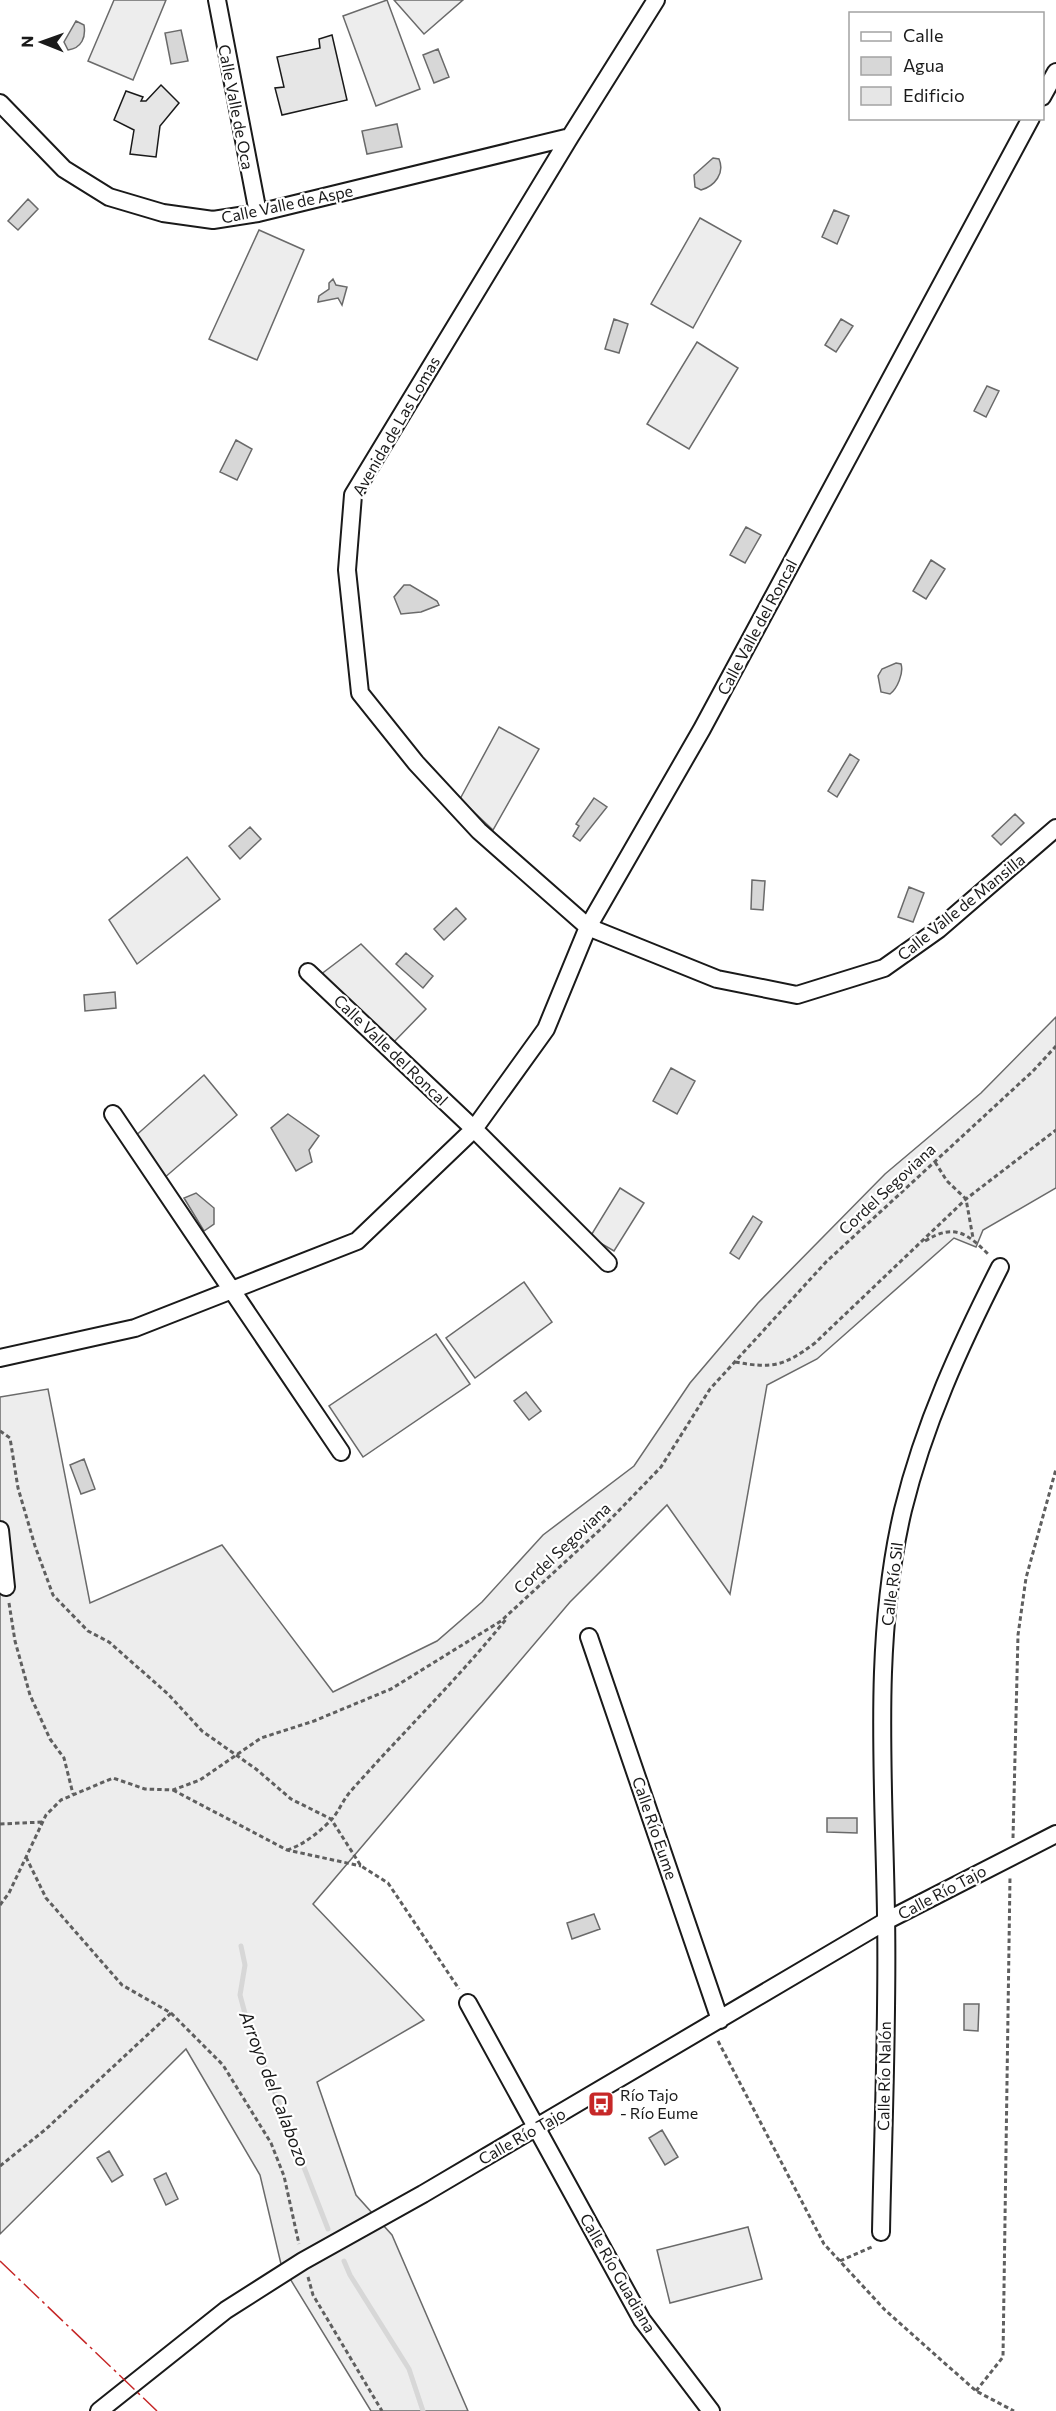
<svg xmlns="http://www.w3.org/2000/svg" width="1056" height="2411" font-family="Commissioner,sans-serif">
	<rect width="100%" height="100%" fill="#fff"/>
	<path fill="#ededed" stroke="#6a6a6a" stroke-width="1.5" d="M114,0H166L133,80L88,61Z
		M387,0L420,89L376,106L343,16Z
		M394,0H463L424,34Z
		M700,218L741,241L693,328L651,304Z
		M259,230L304,250L257,360L209,339Z
		M697,342L738,368L689,449L647,424Z
		M499,727L539,749L493,830L460,799Z
		M187,857L220,899L137,964L109,920Z
		M361,944L426,1009L391,1045L320,975Z
		M1056,1017V1188L983,1230L976,1247L954,1238L817,1359L767,1385L730,1594L667,1505L570,1602L313,1904L424,2020L317,2082L356,2195L392,2235L468,2411H371L281,2264L260,2175L186,2049L0,2234V1397L48,1389L90,1603L222,1545L333,1692L437,1641L482,1602L543,1535L634,1466L690,1383L758,1303L885,1174L981,1093Z
		M204,1075L237,1115L163,1179L133,1138Z
		M620,1188L644,1203L614,1251L590,1237Z
		M524,1282L552,1322L475,1378L446,1338Z
		M436,1334L470,1384L363,1457L329,1406Z
		M748,2227L762,2279L670,2303L657,2250Z"/>
	<path fill="#d7d7d7" stroke="#6a6a6a" stroke-width="1.5" d="M76,21L84,25C86,37 82,48 68,50L64,42Z
		M181,30L188,61L171,64L165,33Z
		M438,49L449,77L434,83L423,55Z
		M397,124L402,147L367,154L362,131Z
		M713,158L719,159C725,173 715,186 701,190L695,187L694,175Z
		M28,199L38,209L18,230L8,221Z
		M834,210L849,216L837,244L822,237Z
		M333,279L336,285L347,287L342,305L338,298L318,302L319,296L329,289V283Z
		M614,319L628,324L619,353L605,349Z
		M841,319L853,326L836,352L825,345Z
		M987,386L999,391L986,417L974,411Z
		M236,440L252,449L237,480L220,472Z
		M746,527L761,535L745,563L730,555Z
		M931,560L945,569L926,599L913,591Z
		M404,585H410L437,601L439,605L421,612L401,614L394,597Z
		M896,663L901,664C904,673 897,689 890,694L881,692L878,676L882,669Z
		M850,754L859,760L837,797L828,791Z
		M594,798L607,807L580,841L573,836L579,826L576,824Z
		M1015,814L1024,823L1001,845L992,836Z
		M250,827L261,839L240,859L229,846Z
		M752,880L765,881L763,910L751,909Z
		M909,887L924,893L913,922L898,917Z
		M456,908L466,919L444,940L434,929Z
		M406,953L433,976L423,988L396,964Z
		M115,992L116,1008L85,1011L84,995Z
		M671,1068L695,1081L677,1114L653,1101Z
		M288,1114L319,1136L309,1150L312,1162L296,1171L271,1128Z
		M196,1193L214,1208V1224L204,1231L184,1198Z
		M753,1216L762,1222L739,1259L730,1253Z
		M526,1392L541,1411L529,1420L514,1401Z
		M84,1459L95,1489L81,1494L70,1465Z
		M827,1818H857V1833L827,1832Z
		M594,1914L600,1929L572,1939L567,1923Z
		M964,2004H979L978,2031L964,2030Z
		M662,2130L678,2157L665,2165L649,2138Z
		M109,2151L123,2175L112,2182L97,2158Z
		M166,2173L178,2199L166,2205L154,2179Z"/>
	<g fill="none" stroke-linecap="round" stroke-linejoin="round">
		<path stroke="#d7d7d7" stroke-width="5" d="M241,1946L245,1965L240,1995L247,2021L328,2229
			M344,2261L350,2275L409,2369L423,2411"/>
	</g>
	<path fill="#e6e6e6" stroke="#1a1a1a" stroke-width="1.5" d="M332,35L347,100L282,115L275,88L284,87L277,57L320,48L319,39Z
		M161,85L179,103L160,126L156,157L130,154L134,130L114,120L126,91L143,97L141,101H146Z"/>
	<g fill="none" stroke-linecap="round" stroke-linejoin="round">
		<defs>
			<path id="minor" d="M217,0L258,213
				M656,0L570,137L353,495L347,570L360,693L416,763L479,831L588,927L717,979L797,995L884,968L939,929L1056,828
				M1042,97L1056,72
				M0,103L64,169L109,197L163,213L213,220L258,213L570,137
				M308,972L474,1129L608,1263
				M113,1114L341,1452
				M0,1358L135,1328L357,1241L474,1129L546,1029L588,927L702,729L1031,118
				M0,1530L6,1587
				M589,1637L720,2020
				M468,2003L642,2320L711,2411
				M881,2232C883,2126 888,2020 886,1915C884,1781 872,1641 903,1510C924,1424 960,1346 1000,1267
				M99,2411L226,2310L303,2261L423,2194L886,1921L1056,1834"/>
		</defs>
		<use href="#minor" stroke="#1a1a1a" stroke-width="20"/>
		<path stroke="#5f5f5f" stroke-width="3" stroke-dasharray="4.5 3" stroke-linecap="butt" d="M935,1162L947,1181L966,1199L973,1238
			M925,1241C954,1223 967,1233 989,1255
			M735,1362C773,1369 784,1366 815,1343L966,1199L1056,1130
			M0,1431L10,1438L18,1488L35,1546L53,1595L88,1631L109,1642L168,1694L202,1731L256,1769L291,1799L331,1819L361,1866L388,1883L459,1989
			M9,1603L15,1641L30,1695L50,1739L64,1758L73,1794
			M173,1790L287,1850L361,1866
			M0,1824L43,1822
			M1013,1838L1018,1635L1026,1578L1056,1469
			M287,1850C302,1846 321,1831 332,1819C339,1811 343,1800 350,1792C402,1733 458,1679 507,1618
			M26,1857L46,1898L122,1985L171,2013L223,2065L271,2143L284,2176L299,2244
			M0,1905L9,1893L46,1815L61,1800L113,1778L145,1789L173,1790L200,1780L261,1738L314,1721L391,1689L501,1621L603,1527L661,1467L710,1389L826,1262L1033,1071L1056,1046
			M718,2041L824,2244L885,2310L976,2391L1014,2411
			M0,2166L46,2129L171,2013
			M840,2261L874,2246
			M308,2277L313,2295L382,2411
			M976,2391L1003,2357L1010,1877"/>
		<use href="#minor" stroke="#fff" stroke-width="16"/>
		<path stroke="#c62828" stroke-width="1.5" stroke-dasharray="21 4.5 3 4.5" stroke-linecap="butt" d="M0,2261L157,2411"/>
	</g>
	<defs>
		<symbol id="bus-square" viewBox="-11 -11 22 22"><rect x="-9" y="-9" width="18" height="18" rx="4" fill="#c62828" stroke="#fff"/><path d="M-5-6H5V4H4V6H2V4H-2V6H-4V4H-5ZM-3.5-4V0h7V-4ZM-3.5 1.2v1.5H-2V1.2ZM2 1.2v1.5H3.5V1.2Z" fill="#fff"/></symbol>
	</defs>
	<g fill-rule="evenodd">
		<use href="#bus-square" x="586" y="2089" width="30" height="30"/>
	</g>
	<g text-anchor="middle" stroke-width="4.5" stroke-linejoin="round" paint-order="stroke">
		<g font-size="16" fill="#1a1a1a" stroke="#fff">
			<text transform="translate(236 107) rotate(79)" y="6">Calle Valle de Oca</text>
			<text transform="translate(287 204) rotate(-12)" y="6">Calle Valle de Aspe</text>
			<text transform="translate(396 426) rotate(-60)" y="6">Avenida de Las Lomas</text>
			<text transform="translate(757 627) rotate(-62)" y="6">Calle Valle del Roncal</text>
			<text transform="translate(961 907) rotate(-39)" y="6">Calle Valle de Mansilla</text>
			<text transform="translate(391 1050) rotate(44)" y="6">Calle Valle del Roncal</text>
			<text transform="translate(887 1189) rotate(-43)" y="6">Cordel Segoviana</text>
			<text transform="translate(562 1548) rotate(-43)" y="6">Cordel Segoviana</text>
			<text transform="translate(892 1584) rotate(-83)" y="6">Calle Río Sil</text>
			<text transform="translate(655 1828) rotate(71)" y="6">Calle Río Eume</text>
			<text transform="translate(942 1892) rotate(-28)" y="6">Calle Río Tajo</text>
			<text transform="translate(884 2076) rotate(-89)" y="6">Calle Río Nalón</text>
			<text transform="translate(522 2136) rotate(-30)" y="6">Calle Río Tajo</text>
			<text transform="translate(618 2273) rotate(60)" y="6">Calle Río Guadiana</text>
		</g>
		<g font-size="16" fill="#1a1a1a" stroke="#fff" text-anchor="start">
			<text x="620" y="2101">Río Tajo<tspan x="620" dy="18">- Río Eume</tspan></text>
		</g>
		<g font-size="18" font-style="italic" fill="#1a1a1a" stroke="#fff">
			<text transform="translate(274 2089) rotate(69)" y="6">Arroyo del Calabozo</text>
		</g>
	</g>
	<rect x="849" y="12" width="195" height="108" fill="#ffffff" stroke="#a3a3a3" stroke-width="1.5"/>
	<rect x="861" y="32" width="30" height="9" fill="#ffffff" stroke="#a3a3a3" stroke-width="1.5"/>
	<text x="903" y="42" font-size="18" fill="#1a1a1a">Calle</text>
	<rect x="861" y="57" width="30" height="18" fill="#d7d7d7" stroke="#a3a3a3" stroke-width="1.5"/>
	<text x="903" y="72" font-size="18" fill="#1a1a1a">Agua</text>
	<rect x="861" y="87" width="30" height="18" fill="#e6e6e6" stroke="#a3a3a3" stroke-width="1.5"/>
	<text x="903" y="102" font-size="18" fill="#1a1a1a">Edificio</text>
	<g transform="translate(42 42) rotate(271)" stroke="#ffffff" stroke-width="4.5" paint-order="stroke">
	<path d="M0-4.5L10 22L0 15L-10 22Z" fill="#1a1a1a"/>
	<text y="-9" font-size="16" font-weight="bold" text-anchor="middle" fill="#1a1a1a">N</text>
	</g>
</svg>
